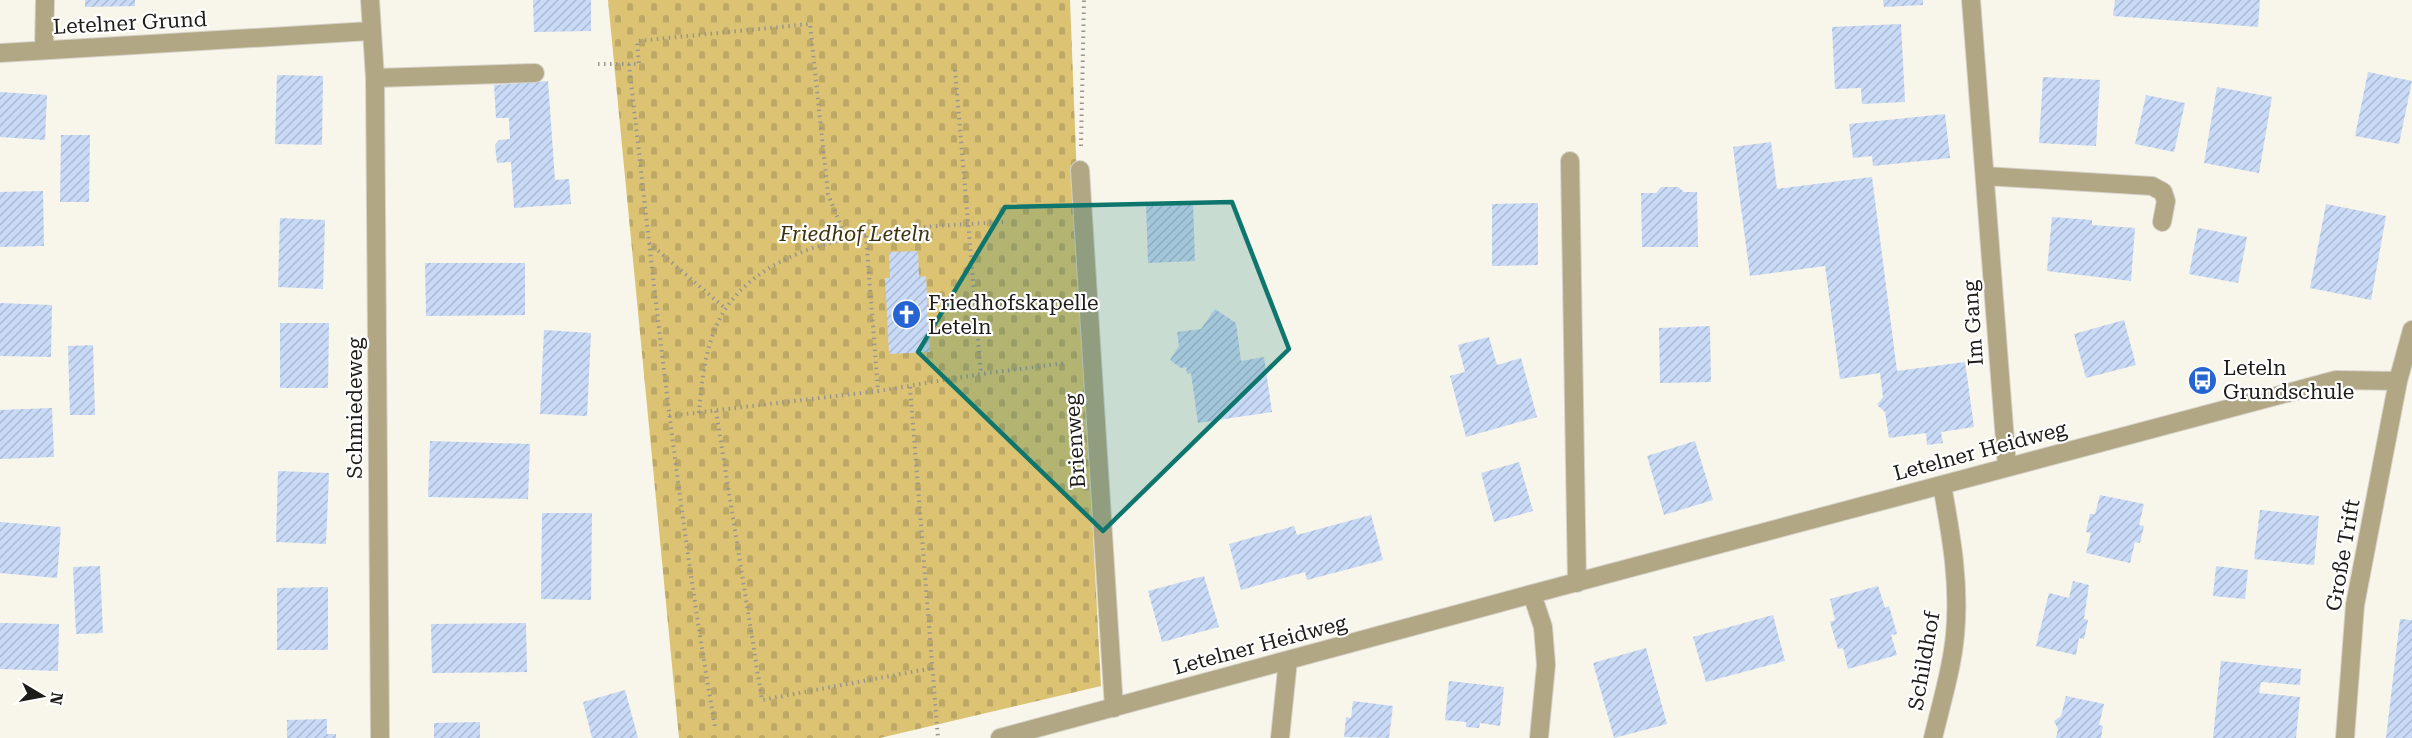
<svg xmlns="http://www.w3.org/2000/svg" width="2412" height="738" font-family="'Roboto Serif',serif">
	<defs>
		<pattern id="cemetery-stones" width="16" height="16" patternUnits="userSpaceOnUse" patternTransform="scale(1.5)"><rect width="16" height="16" fill="#dcc374"/><path d="M2 7V4a2 2 0 0 1 4 0v3zM10 15v-3a2 2 0 0 1 4 0v3z" fill="#bca764"/></pattern>
		<pattern id="building-hatch" width="6" height="6" patternUnits="userSpaceOnUse" patternTransform="scale(1.5)"><rect width="6" height="6" fill="#c8daf6"/><path d="M-1 1l2-2M0 6l6-6M5 7l2-2" fill="none" stroke="#abbad2"/></pattern>
	</defs>
	<rect width="100%" height="100%" fill="#f8f5ea"/>
	<path fill="url(#cemetery-stones)" d="M608,0H1070L1084,361L1101,686L880,738H679Z"/>
	<path fill="url(#building-hatch)" d="M85,0H135V6L85,7Z
		M533,0H591V31L534,32Z
		M1883,0H1923V5L1884,7Z
		M2115,0H2260L2258,27L2113,16Z
		M1901,24L1905,102L1862,104L1861,88L1835,89L1832,27Z
		M2368,72L2412,81L2399,144L2355,136Z
		M277,75L323,76L322,145L275,144Z
		M2043,77L2100,80L2096,146L2039,143Z
		M548,81L555,180L569,179L571,204L514,208L511,162L497,163L495,145L499,140L510,139L509,118H496L494,85Z
		M2217,87L2272,97L2259,173L2204,163Z
		M0,92L47,95L45,140L0,137Z
		M2146,95L2185,103L2174,152L2135,144Z
		M1945,114L1950,158L1873,166L1872,156L1853,158L1849,124Z
		M61,135H90L89,202H60Z
		M1771,142L1777,189L1872,177L1897,371L1965,362L1974,427L1941,432L1943,443L1927,445L1926,433L1889,438L1885,412L1877,405L1883,397L1880,373L1840,379L1825,266L1750,276L1733,147Z
		M1661,187H1678L1684,192H1697L1698,247H1642L1641,193H1656Z
		M43,191L44,246L0,247V192Z
		M1193,202L1195,261L1148,263L1146,204Z
		M1538,203V265L1492,266V204Z
		M2326,204L2386,216L2371,300L2310,288Z
		M2052,217L2092,220V225L2135,228L2131,281L2047,271Z
		M280,218L325,220L323,289L278,287Z
		M2198,228L2247,237L2238,283L2189,274Z
		M918,251L919,277L926,276L930,352L889,354L885,278H890L889,252Z
		M425,263H525V315L426,316Z
		M0,303L52,305L51,357L0,356Z
		M1215,309L1236,323L1241,361L1264,357L1272,412L1198,423L1191,373L1187,374L1186,367L1181,368L1170,360L1179,346L1177,332L1201,329Z
		M2124,320L2136,365L2086,378L2074,334Z
		M280,323H329L328,388H280Z
		M1710,326L1711,382L1660,383L1659,328Z
		M544,330L591,333L587,416L540,414Z
		M1489,337L1497,365L1521,358L1537,417L1466,437L1450,376L1465,372L1458,345Z
		M93,345L95,415H70L68,346Z
		M52,408L54,457L0,459V410Z
		M430,441L530,444L528,499L428,497Z
		M1695,441L1713,500L1664,515L1647,456Z
		M1519,462L1533,511L1494,522L1481,473Z
		M278,471L329,473L326,544L276,542Z
		M2100,495L2144,504L2139,525L2144,526L2140,543L2135,542L2130,563L2086,553L2091,533L2086,532L2090,514H2095Z
		M2260,510L2319,516L2314,565L2254,559Z
		M542,513H592L591,600L541,599Z
		M1371,515L1383,560L1307,580L1305,572L1241,590L1229,544L1294,526L1297,535Z
		M0,522L61,527L57,578L0,573Z
		M100,566L103,633L76,634L73,567Z
		M2216,566L2248,570L2245,599L2213,596Z
		M1204,576L1219,627L1162,642L1148,591Z
		M2073,581L2089,585L2084,619L2088,620L2084,639L2079,638L2076,655L2036,646L2049,593L2069,598Z
		M1878,586L1885,608L1889,606L1897,634L1891,635L1897,655L1848,669L1843,648L1838,649L1830,622L1835,620L1830,599Z
		M328,587V650H277V588Z
		M1773,615L1785,661L1706,682L1693,637Z
		M2400,619L2412,620V738H2386Z
		M0,623L59,624L58,671L0,669Z
		M526,623L527,672L432,673L431,624Z
		M1646,648L1667,724L1614,738L1593,663Z
		M2221,661L2301,669L2300,685L2261,682L2259,693L2300,697L2296,738H2213Z
		M1449,681L1504,687L1500,726L1480,723L1479,728L1466,727V722L1445,720Z
		M625,690L638,738H592L583,702Z
		M2066,696L2104,704L2099,725L2103,726L2101,738H2056L2058,729L2054,721L2061,716Z
		M1353,701L1393,706L1389,738L1344,737L1346,717L1351,718Z
		M327,719V734H336V738H287V720Z
		M480,722V738H434V723Z"/>
	<g fill="none" stroke-linecap="round" stroke-linejoin="round">
		<defs>
			<path id="street" d="M370,0L375,78L380,738
				M1971,0L2007,467
				M44,50L45,0
				M0,53L370,31
				M375,78L535,73
				M1570,161L1577,583
				M1080,170L1114,708
				M1985,176L2152,186L2163,192L2166,201L2162,222
				M1532,594L1543,627L1546,665L1539,738
				M1000,738L1532,594L2336,380L2398,381
				M1280,738L1288,660
				M1933,738C1941,704 1952,669 1955,635C1960,583 1951,535 1942,485
				M2345,738L2355,605L2398,381L2412,330"/>
		</defs>
		<use href="#street" stroke="#d5d2c9" stroke-width="20"/>
		<path stroke="#99968f" stroke-width="4" stroke-dasharray="1.5 4.5" stroke-linecap="butt" d="M598,64H639L637,41L810,24L828,194L846,238
			M629,64C654,285 677,507 715,727
			M955,70L981,374
			M1081,146L1084,0
			M866,236L878,391
			M649,243L726,309
			M910,387L938,738
			M716,411L762,700L933,668
			M699,413C702,378 706,338 726,308C780,229 918,227 1004,222
			M669,416L878,391L981,374L1065,363"/>
		<use href="#street" stroke="#b2a784" stroke-width="18"/>
	</g>
	<path fill="#0f766e" fill-opacity="0.2" stroke="#0f766e" stroke-width="4.5" stroke-linejoin="round" d="M1232,202L1289,349L1103,531L918,352L1005,207Z"/>
	<defs>
		<symbol id="church-disc" viewBox="-11 -11 22 22"><circle r="9.5" fill="#2665d1" stroke="#fff"/><path d="M-1.2-6h2.4v3.5h3.3v2.4h-3.3V6h-2.4V-.1h-3.3v-2.4h3.3Z" fill="#fff"/></symbol>
		<symbol id="bus-disc" viewBox="-11 -11 22 22"><circle r="9.5" fill="#2665d1" stroke="#fff"/><path d="M-5-6H5V4H4V6H2V4H-2V6H-4V4H-5ZM-3.5-4V0h7V-4ZM-3.5 1.2v1.5H-2V1.2ZM2 1.2v1.5H3.5V1.2Z" fill="#fff"/></symbol>
	</defs>
	<g fill-rule="evenodd">
		<use href="#church-disc" x="890" y="298" width="33" height="33"/>
		<use href="#bus-disc" x="2186" y="364" width="33" height="33"/>
	</g>
	<g text-anchor="middle" stroke-width="4.5" stroke-linejoin="round" paint-order="stroke">
		<g font-size="21" fill="#1e1c19" stroke="#fff">
			<text transform="translate(130 23) rotate(-3)" y="7">Letelner Grund</text>
			<text transform="translate(1973 323) rotate(-94)" y="7">Im Gang</text>
			<text transform="translate(355 408) rotate(-90)" y="7">Schmiedeweg</text>
			<text transform="translate(1075 441) rotate(-94)" y="7">Brienweg</text>
			<text transform="translate(1980 451) rotate(-15)" y="7">Letelner Heidweg</text>
			<text transform="translate(2343 555) rotate(-80)" y="7">Große Trift</text>
			<text transform="translate(1260 645) rotate(-15)" y="7">Letelner Heidweg</text>
			<text transform="translate(1924 661) rotate(-80)" y="7">Schildhof</text>
		</g>
		<g font-size="21" font-style="italic" fill="#3d320c" stroke="#fff">
			<text x="855" y="241">Friedhof Leteln</text>
		</g>
		<g font-size="21" fill="#1e1c19" stroke="#fff" text-anchor="start">
			<text x="928" y="310">Friedhofskapelle<tspan x="928" dy="24">Leteln</tspan></text>
			<text x="2223" y="375">Leteln<tspan x="2223" dy="24">Grundschule</tspan></text>
		</g>
	</g>
	<g transform="translate(42 696) rotate(100)" stroke="#ffffff" stroke-width="4.5" paint-order="stroke">
	<path d="M0-4.5L10 22L0 15L-10 22Z" fill="#1e1c19"/>
	<text y="-9" font-size="16" font-weight="bold" text-anchor="middle" fill="#1e1c19">N</text>
	</g>
</svg>
